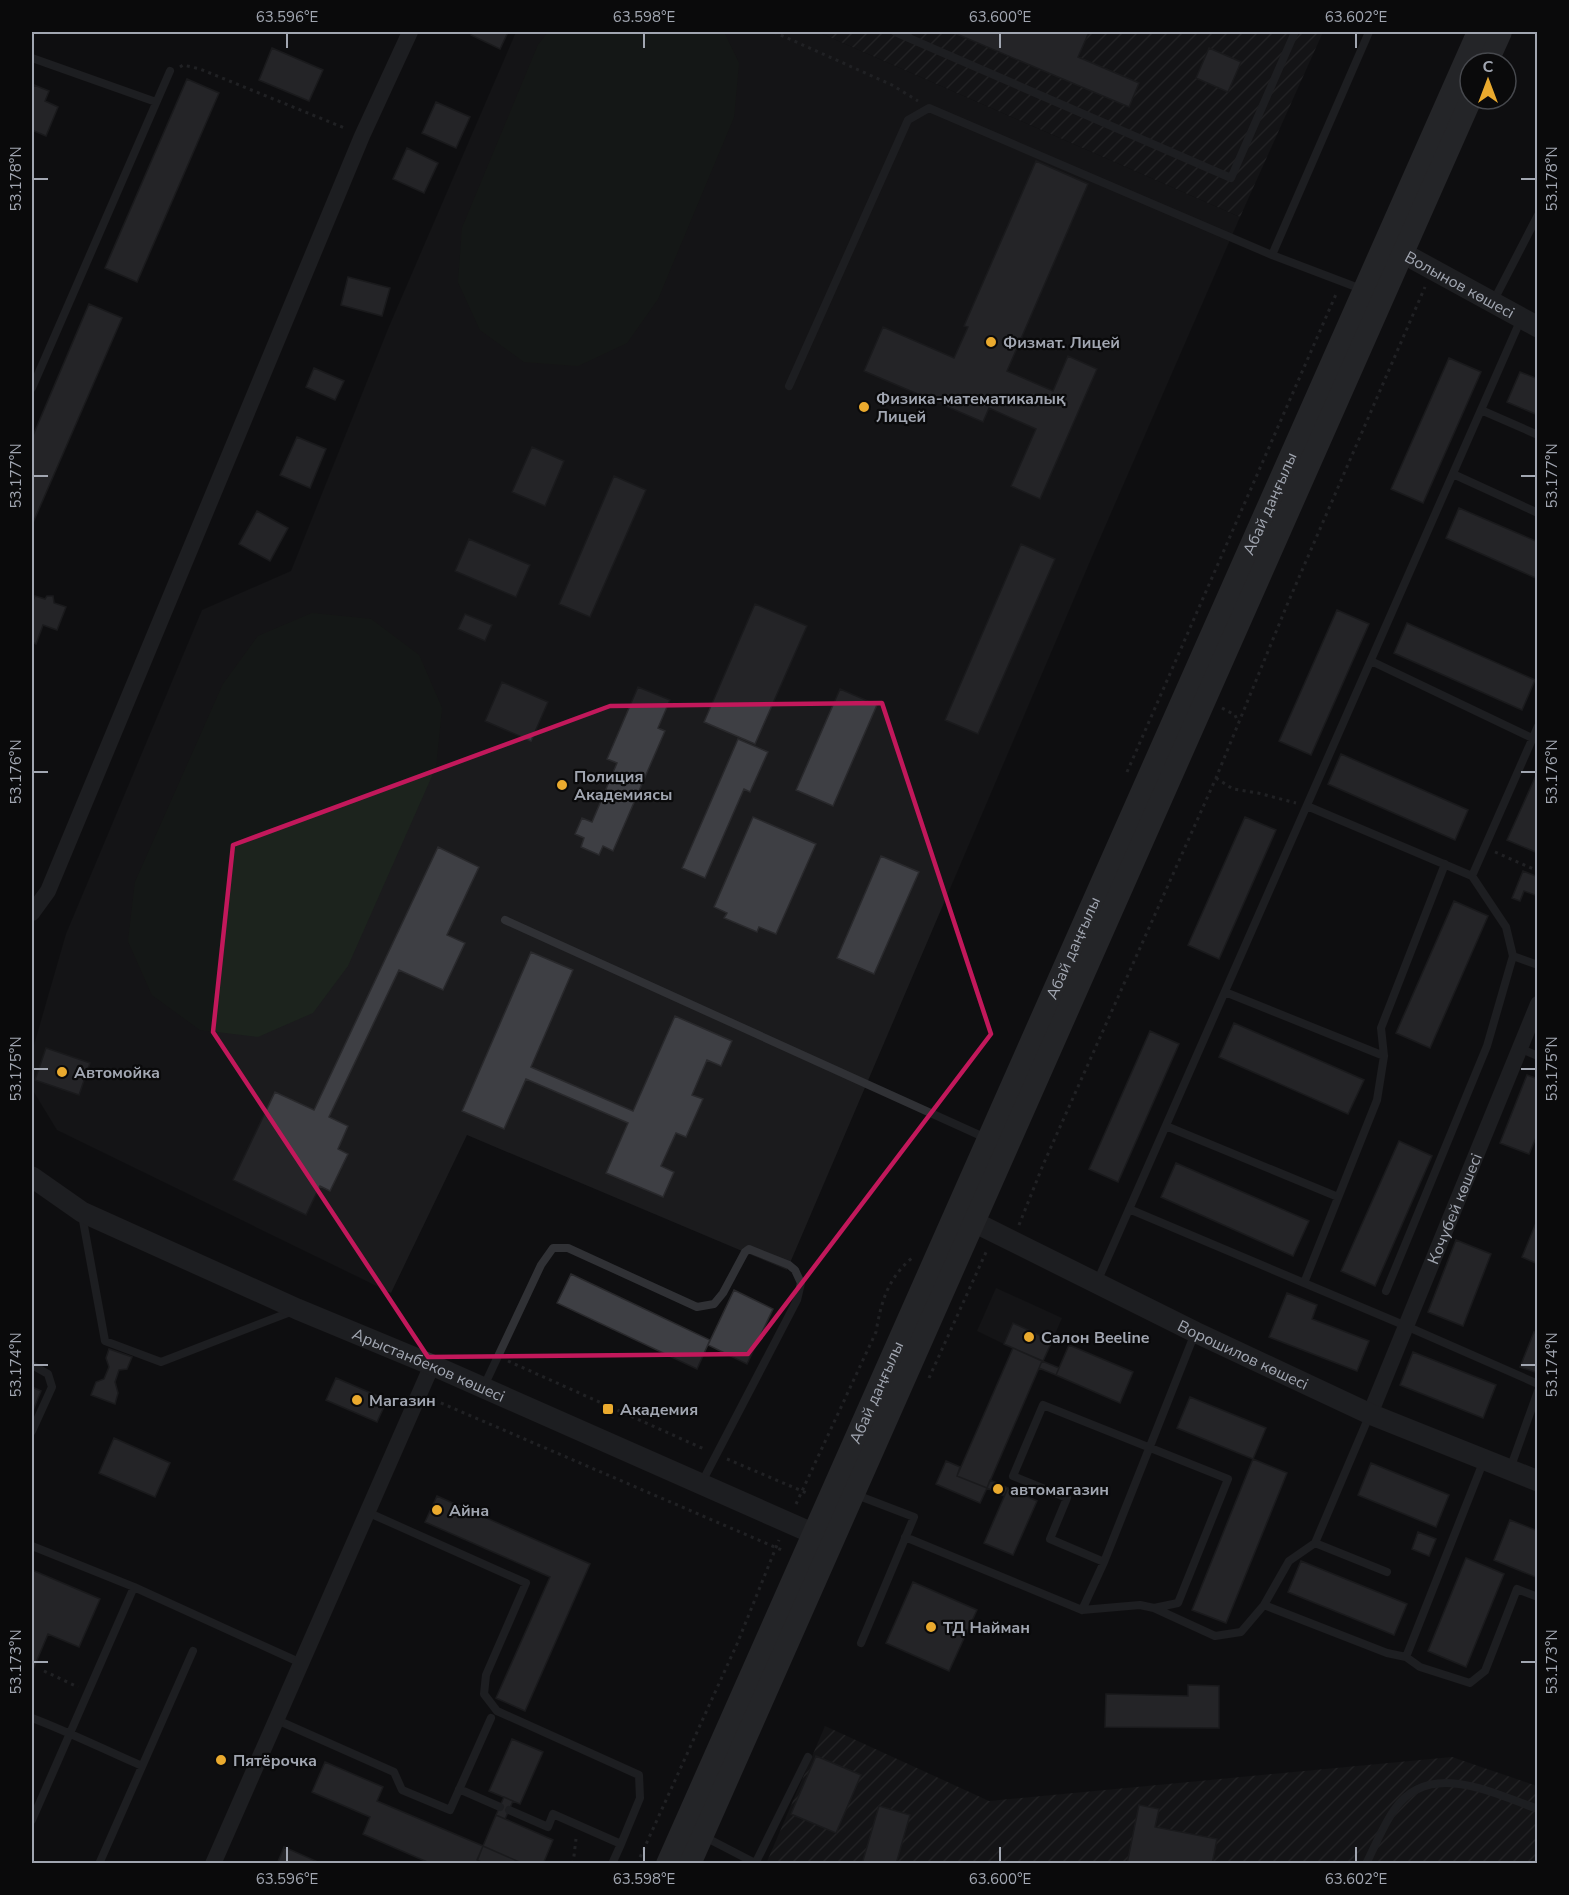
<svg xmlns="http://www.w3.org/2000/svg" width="1569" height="1895" font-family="'Nunito Sans',sans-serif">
	<defs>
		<pattern id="industrial-furrows" width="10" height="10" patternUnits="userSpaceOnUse" patternTransform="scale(1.5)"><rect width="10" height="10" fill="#1b1b1d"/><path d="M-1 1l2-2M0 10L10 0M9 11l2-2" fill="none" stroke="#39393b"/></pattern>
	</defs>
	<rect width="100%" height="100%" fill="#0f0f11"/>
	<path fill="#1b1b1d" d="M516,32H818L1240,217L1094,552L787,1270L467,1135L391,1293L57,1130L32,1089V1052L66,934L202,610L291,571L388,329Z
		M996,1288L1062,1318L1052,1341L1013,1323L1004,1344L977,1331Z"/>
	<path fill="url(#industrial-furrows)" d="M818,32H1323L1240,217Z
		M825,1726L989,1801L1452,1757L1537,1786V1863L766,1864Z"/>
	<path fill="#1c231d" d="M548,32H724L739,63L734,117L658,299L627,343L578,366L524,362L480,330L458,282L462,228L538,45Z
		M312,613L371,619L419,655L442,708L436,767L348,966L313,1013L258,1037L200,1030L152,995L128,941L135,882L223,684L258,636Z"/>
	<path fill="#3e3f44" stroke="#29292c" stroke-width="1.5" d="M473,32H508L500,49L471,35Z
		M952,32H1089L1078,57L1139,83L1129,107Z
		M272,48L323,70L309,101L259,80Z
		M1209,48L1241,62L1228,92L1196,78Z
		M187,79L219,93L137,282L105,268Z
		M34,85L49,91L45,101L58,107L46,136L32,130V91Z
		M436,102L470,117L456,148L422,133Z
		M407,148L438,163L424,193L393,179Z
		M1036,161L1088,184L1007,371L1053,391L1068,356L1097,369L1040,499L1011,486L1036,429L989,408L983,422L864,371L883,327L954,358L968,327L964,326Z
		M348,277L390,288L382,316L341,305Z
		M89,304L122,318L32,525V438Z
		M1449,358L1481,372L1423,503L1391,489Z
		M314,368L344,381L335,400L306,387Z
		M1520,372L1538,379V415L1507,402Z
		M297,437L326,449L310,488L280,475Z
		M532,447L564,461L545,506L512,492Z
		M614,476L646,490L590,617L559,604Z
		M1459,508L1538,542V579L1446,538Z
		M257,511L288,528L270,561L239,544Z
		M469,539L530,565L516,597L455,571Z
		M1021,544L1055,559L978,734L945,720Z
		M35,596L45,599L47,596H53L54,603L66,607L57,630L43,625L36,644L32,642V603Z
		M755,604L807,626L755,744L704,722Z
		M1337,610L1369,624L1311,755L1279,741Z
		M465,614L492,625L485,641L458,629Z
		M1407,623L1535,680L1522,710L1394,653Z
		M502,682L548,702L531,741L485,721Z
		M638,687L670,700L658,728L665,731L613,851L603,846L599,855L581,847L584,838L575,834L582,818L592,822L617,763L607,759Z
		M840,689L877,705L833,806L796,790Z
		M738,739L768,752L750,792L744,789L705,878L682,868Z
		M1341,754L1468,810L1455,840L1328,784Z
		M1538,771V853L1507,840Z
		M753,817L816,844L776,934L759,927L757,932L724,918L727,913L714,907Z
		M1245,817L1276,830L1219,959L1188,945Z
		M438,847L479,867L447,935L465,943L443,990L399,970L329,1117L348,1126L338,1149L348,1154L330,1191L320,1186L306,1215L233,1180L275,1092L314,1110Z
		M881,856L919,872L874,974L837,958Z
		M1523,871L1538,877V896L1524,891L1520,901L1512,898Z
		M1454,901L1488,916L1430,1048L1396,1033Z
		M531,952L573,970L531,1067L633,1111L675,1016L732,1041L721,1066L707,1060L692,1095L703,1099L686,1137L676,1133L661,1166L674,1172L663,1197L606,1173L628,1123L526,1079L504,1129L462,1111Z
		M1234,1023L1364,1080L1348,1114L1219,1057Z
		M1150,1031L1179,1044L1118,1182L1089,1169Z
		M46,1048L90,1063L79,1095L35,1080Z
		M1527,1075L1538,1079V1133L1529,1154L1500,1143Z
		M1399,1141L1432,1156L1375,1286L1341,1271Z
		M1176,1163L1309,1221L1293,1256L1161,1197Z
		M1538,1218V1264L1522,1257Z
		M1456,1240L1491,1254L1463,1326L1428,1312Z
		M571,1274L710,1340L697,1369L557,1303Z
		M734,1290L773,1309L747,1364L708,1345Z
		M1287,1293L1317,1305L1312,1319L1369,1341L1357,1371L1269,1337Z
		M1013,1323L1052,1341L1043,1361L1004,1344Z
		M1534,1332L1538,1334V1373L1520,1367Z
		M1069,1345L1133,1372L1120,1403L1056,1375Z
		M1013,1348L1042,1361L987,1488L957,1476Z
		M109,1349L132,1357L127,1369L119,1370L115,1382L118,1393L115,1404L91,1395L96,1382L104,1379L109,1367L106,1358Z
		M1413,1352L1496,1385L1483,1418L1400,1385Z
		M1042,1361L1059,1368L1056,1375L1039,1368Z
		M336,1378L387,1400L377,1422L326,1400Z
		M32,1387L41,1391L32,1413Z
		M1190,1397L1266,1428L1253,1459L1177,1428Z
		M114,1438L170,1463L155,1497L99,1473Z
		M1253,1459L1287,1473L1226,1623L1192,1610Z
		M946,1461L960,1467L957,1476L987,1488L980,1503L936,1484Z
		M1371,1463L1449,1495L1436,1527L1358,1495Z
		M990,1480L1008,1488L1004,1496L987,1488Z
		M1008,1488L1037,1501L1013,1555L984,1543Z
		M437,1496L590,1564L525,1711L496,1698L550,1577L425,1522Z
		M1510,1520L1538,1531V1578L1494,1560Z
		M1418,1532L1436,1539L1429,1556L1412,1549Z
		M1466,1558L1504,1574L1466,1667L1428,1651Z
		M1301,1561L1407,1604L1394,1635L1288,1592Z
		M32,1570L100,1599L79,1647L48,1634L32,1672Z
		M913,1582L977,1610L949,1671L886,1643Z
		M1188,1685L1219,1686V1728L1105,1727L1106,1694L1188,1696Z
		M512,1739L543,1752L520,1804L489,1791Z
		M816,1756L861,1775L836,1833L791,1814Z
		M325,1762L383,1787L377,1801L483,1846L476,1864H432L363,1834L370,1817L312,1792Z
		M504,1797L513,1801L505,1819L496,1815Z
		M1139,1805L1159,1809L1155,1827L1217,1839L1212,1864H1127Z
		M879,1806L910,1815L896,1864H862Z
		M496,1815L553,1840L543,1864H524L483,1846Z
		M483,1846L524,1864H485L477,1860Z
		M284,1847L318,1862L317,1864H277Z"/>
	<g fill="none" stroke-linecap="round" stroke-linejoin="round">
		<path stroke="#37383c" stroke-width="3" stroke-dasharray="3 4.5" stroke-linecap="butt" d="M774,32L892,85L918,101
			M180,67L183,65L200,69L347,129
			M1222,708L1235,715L1238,722
			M1127,772L1337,292
			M1216,778L1233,789L1258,793L1296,803
			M1495,852L1538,871
			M1019,1225L1043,1165L1216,778L1287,605L1425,287
			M508,1361L704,1449
			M929,1378L987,1250
			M434,1400L784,1551
			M727,1459L809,1494
			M796,1504L876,1332C881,1302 888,1278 912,1258
			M44,1671L78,1687
			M573,1864L576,1839
			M637,1864L737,1644L779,1540"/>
		<path stroke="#303135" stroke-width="8" d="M895,32L1231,178L1295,32
			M32,58L156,102
			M1272,255L1369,32
			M1493,302L1538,215
			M789,386L908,120L929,108L1272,255L1364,290
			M32,388L170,71
			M1481,410L1538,435
			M1453,474L1538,513
			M1371,661L1532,738
			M1307,806L1472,876L1506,927L1513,956L1487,1046L1386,1291
			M1472,876L1538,726
			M505,920L988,1139
			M1513,956L1538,965
			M1225,992L1384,1056
			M1519,1048L1538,1056
			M1166,1126L1338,1197
			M1129,1209L1406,1326L1538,1384
			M82,1215L105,1341L161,1362L293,1311
			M1097,1282L1521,319
			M1304,1283L1377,1100L1384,1056L1381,1028L1445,864
			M32,1365L48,1374L52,1387L32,1431
			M484,1386L541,1265L553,1248H568L697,1307L714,1304L723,1293L745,1252L749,1249L789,1265L795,1270L801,1283L797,1300L701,1484
			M1370,1414L1315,1543L1387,1572
			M1510,1469L1538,1391
			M854,1494L914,1517L861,1643
			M367,1512L526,1583L486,1675L484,1694L497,1711L639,1775L640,1798L621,1844
			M905,1537L1082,1610L1140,1605L1154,1608L1178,1603L1228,1479L1043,1405L1013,1476L1067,1498L1050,1539L1104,1562
			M32,1546L134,1587L301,1663
			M1264,1605L1387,1653L1406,1657L1420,1667L1470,1683L1485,1671L1517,1589L1538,1597
			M1154,1608L1215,1636L1241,1632L1264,1605L1289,1561L1315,1543
			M1082,1610L1104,1562L1195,1333
			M1406,1657L1484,1460
			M32,1718C69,1732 105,1750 142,1766
			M277,1720L394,1772L402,1790L450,1810L491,1718
			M459,1789L500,1807
			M509,1810L548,1827L553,1814L621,1844L612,1864
			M32,1820L134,1587
			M703,1836L757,1864
			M99,1864L193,1651
			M755,1864L808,1757
			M1366,1864C1375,1846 1383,1826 1394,1810C1429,1759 1492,1793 1538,1809"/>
		<g stroke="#303135" stroke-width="16">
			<path d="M32,913L48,891L362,136L410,32"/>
			<path id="s1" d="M1370,1414L1538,1004"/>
			<path d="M213,1864L432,1365"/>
		</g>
		<g stroke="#303135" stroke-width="21">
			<path id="s2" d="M1388,245L1538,327"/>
			<path id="s3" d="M32,1177L82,1212L297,1309L432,1365L830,1541"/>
			<path id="s4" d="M958,1214L1195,1332L1370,1414L1538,1481"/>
		</g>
		<g stroke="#3f4045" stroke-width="22">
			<path d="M1487,63L1501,32"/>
			<path id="s5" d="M667,1864L1478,32"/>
			<path d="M690,1864L1471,99"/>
		</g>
	</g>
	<path d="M0 0H1569V1895H0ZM882,703L991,1034L748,1354L428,1357L213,1032L233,845L610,706Z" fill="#0f0f11" fill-opacity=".55" fill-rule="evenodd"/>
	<path fill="none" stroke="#c2185b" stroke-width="4.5" stroke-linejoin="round" d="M882,703L991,1034L748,1354L428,1357L213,1032L233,845L610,706Z"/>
	<path fill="none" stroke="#a1a6b1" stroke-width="2" d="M287,33V48M644,33V48M1000,33V48M1356,33V48M33,179H48M1521,179H1536M33,476H48M1521,476H1536M33,772H48M1521,772H1536M33,1069H48M1521,1069H1536M33,1365H48M1521,1365H1536M33,1662H48M1521,1662H1536M287,1847V1862M644,1847V1862M1000,1847V1862M1356,1847V1862"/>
	<g fill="#eaaa2e" stroke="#0a0a0b" stroke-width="2">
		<circle cx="991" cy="342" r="6"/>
		<circle cx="864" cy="407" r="6"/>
		<circle cx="562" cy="785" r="6"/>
		<circle cx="62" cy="1072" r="6"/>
		<circle cx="1029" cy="1337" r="6"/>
		<circle cx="357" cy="1400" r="6"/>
		<rect x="602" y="1403" width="12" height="12" rx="3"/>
		<circle cx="998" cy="1489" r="6"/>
		<circle cx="437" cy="1510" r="6"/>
		<circle cx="931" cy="1627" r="6"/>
		<circle cx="221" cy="1760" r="6"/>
	</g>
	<g text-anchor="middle" stroke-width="4.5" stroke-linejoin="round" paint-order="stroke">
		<g font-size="16" fill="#a1a6b1" stroke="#0a0a0b">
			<text dy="6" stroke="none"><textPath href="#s2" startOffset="82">Волынов көшесі</textPath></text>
			<text dy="6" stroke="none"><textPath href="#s5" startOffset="1488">Абай даңғылы</textPath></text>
			<text dy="6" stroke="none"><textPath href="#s5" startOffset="1002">Абай даңғылы</textPath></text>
			<text dy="6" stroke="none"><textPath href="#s1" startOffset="222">Кочубей көшесі</textPath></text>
			<text dy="6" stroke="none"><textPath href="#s4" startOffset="318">Ворошилов көшесі</textPath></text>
			<text dy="6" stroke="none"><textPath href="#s3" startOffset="440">Арыстанбеков көшесі</textPath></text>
			<text dy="6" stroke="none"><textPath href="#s5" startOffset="516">Абай даңғылы</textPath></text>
		</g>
		<g font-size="16" font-weight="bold" fill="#a1a6b1" stroke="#0a0a0b" text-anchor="start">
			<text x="1003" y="348">Физмат. Лицей</text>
			<text x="876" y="404">Физика-математикалық<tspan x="876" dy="18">Лицей</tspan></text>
			<text x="574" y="782">Полиция<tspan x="574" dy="18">Академиясы</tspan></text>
			<text x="74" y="1078">Автомойка</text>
			<text x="1041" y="1343">Cалон Beeline</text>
			<text x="369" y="1406">Магазин</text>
			<text x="620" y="1415">Академия</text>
			<text x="1010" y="1495">автомагазин</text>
			<text x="449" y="1516">Айна</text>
			<text x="943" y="1633">ТД Найман</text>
			<text x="233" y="1766">Пятёрочка</text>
		</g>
	</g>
	<rect width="1569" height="1895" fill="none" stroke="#0a0a0b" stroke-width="66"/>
	<g transform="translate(1488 81)"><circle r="28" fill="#0a0a0b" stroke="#46484d" stroke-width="1.5"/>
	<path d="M0-4.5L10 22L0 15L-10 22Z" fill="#eaaa2e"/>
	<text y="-9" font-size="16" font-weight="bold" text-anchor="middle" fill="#a1a6b1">С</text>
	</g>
	<rect x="33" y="33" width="1503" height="1829" fill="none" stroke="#a1a6b1" stroke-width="2"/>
	<g font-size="15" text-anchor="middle" fill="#a1a6b1">
		<text x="287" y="22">63.596°E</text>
		<text x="644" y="22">63.598°E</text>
		<text x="1000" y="22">63.600°E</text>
		<text x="1356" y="22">63.602°E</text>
		<text transform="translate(16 179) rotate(-90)" y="5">53.178°N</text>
		<text transform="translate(1552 179) rotate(-90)" y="5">53.178°N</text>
		<text transform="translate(16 476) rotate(-90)" y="5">53.177°N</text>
		<text transform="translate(1552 476) rotate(-90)" y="5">53.177°N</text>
		<text transform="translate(16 772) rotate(-90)" y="5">53.176°N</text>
		<text transform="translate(1552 772) rotate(-90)" y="5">53.176°N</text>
		<text transform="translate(16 1069) rotate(-90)" y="5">53.175°N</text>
		<text transform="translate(1552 1069) rotate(-90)" y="5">53.175°N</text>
		<text transform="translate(16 1365) rotate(-90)" y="5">53.174°N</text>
		<text transform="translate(1552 1365) rotate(-90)" y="5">53.174°N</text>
		<text transform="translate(16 1662) rotate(-90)" y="5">53.173°N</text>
		<text transform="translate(1552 1662) rotate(-90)" y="5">53.173°N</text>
		<text x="287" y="1884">63.596°E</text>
		<text x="644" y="1884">63.598°E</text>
		<text x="1000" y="1884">63.600°E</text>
		<text x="1356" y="1884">63.602°E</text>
	</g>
</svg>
